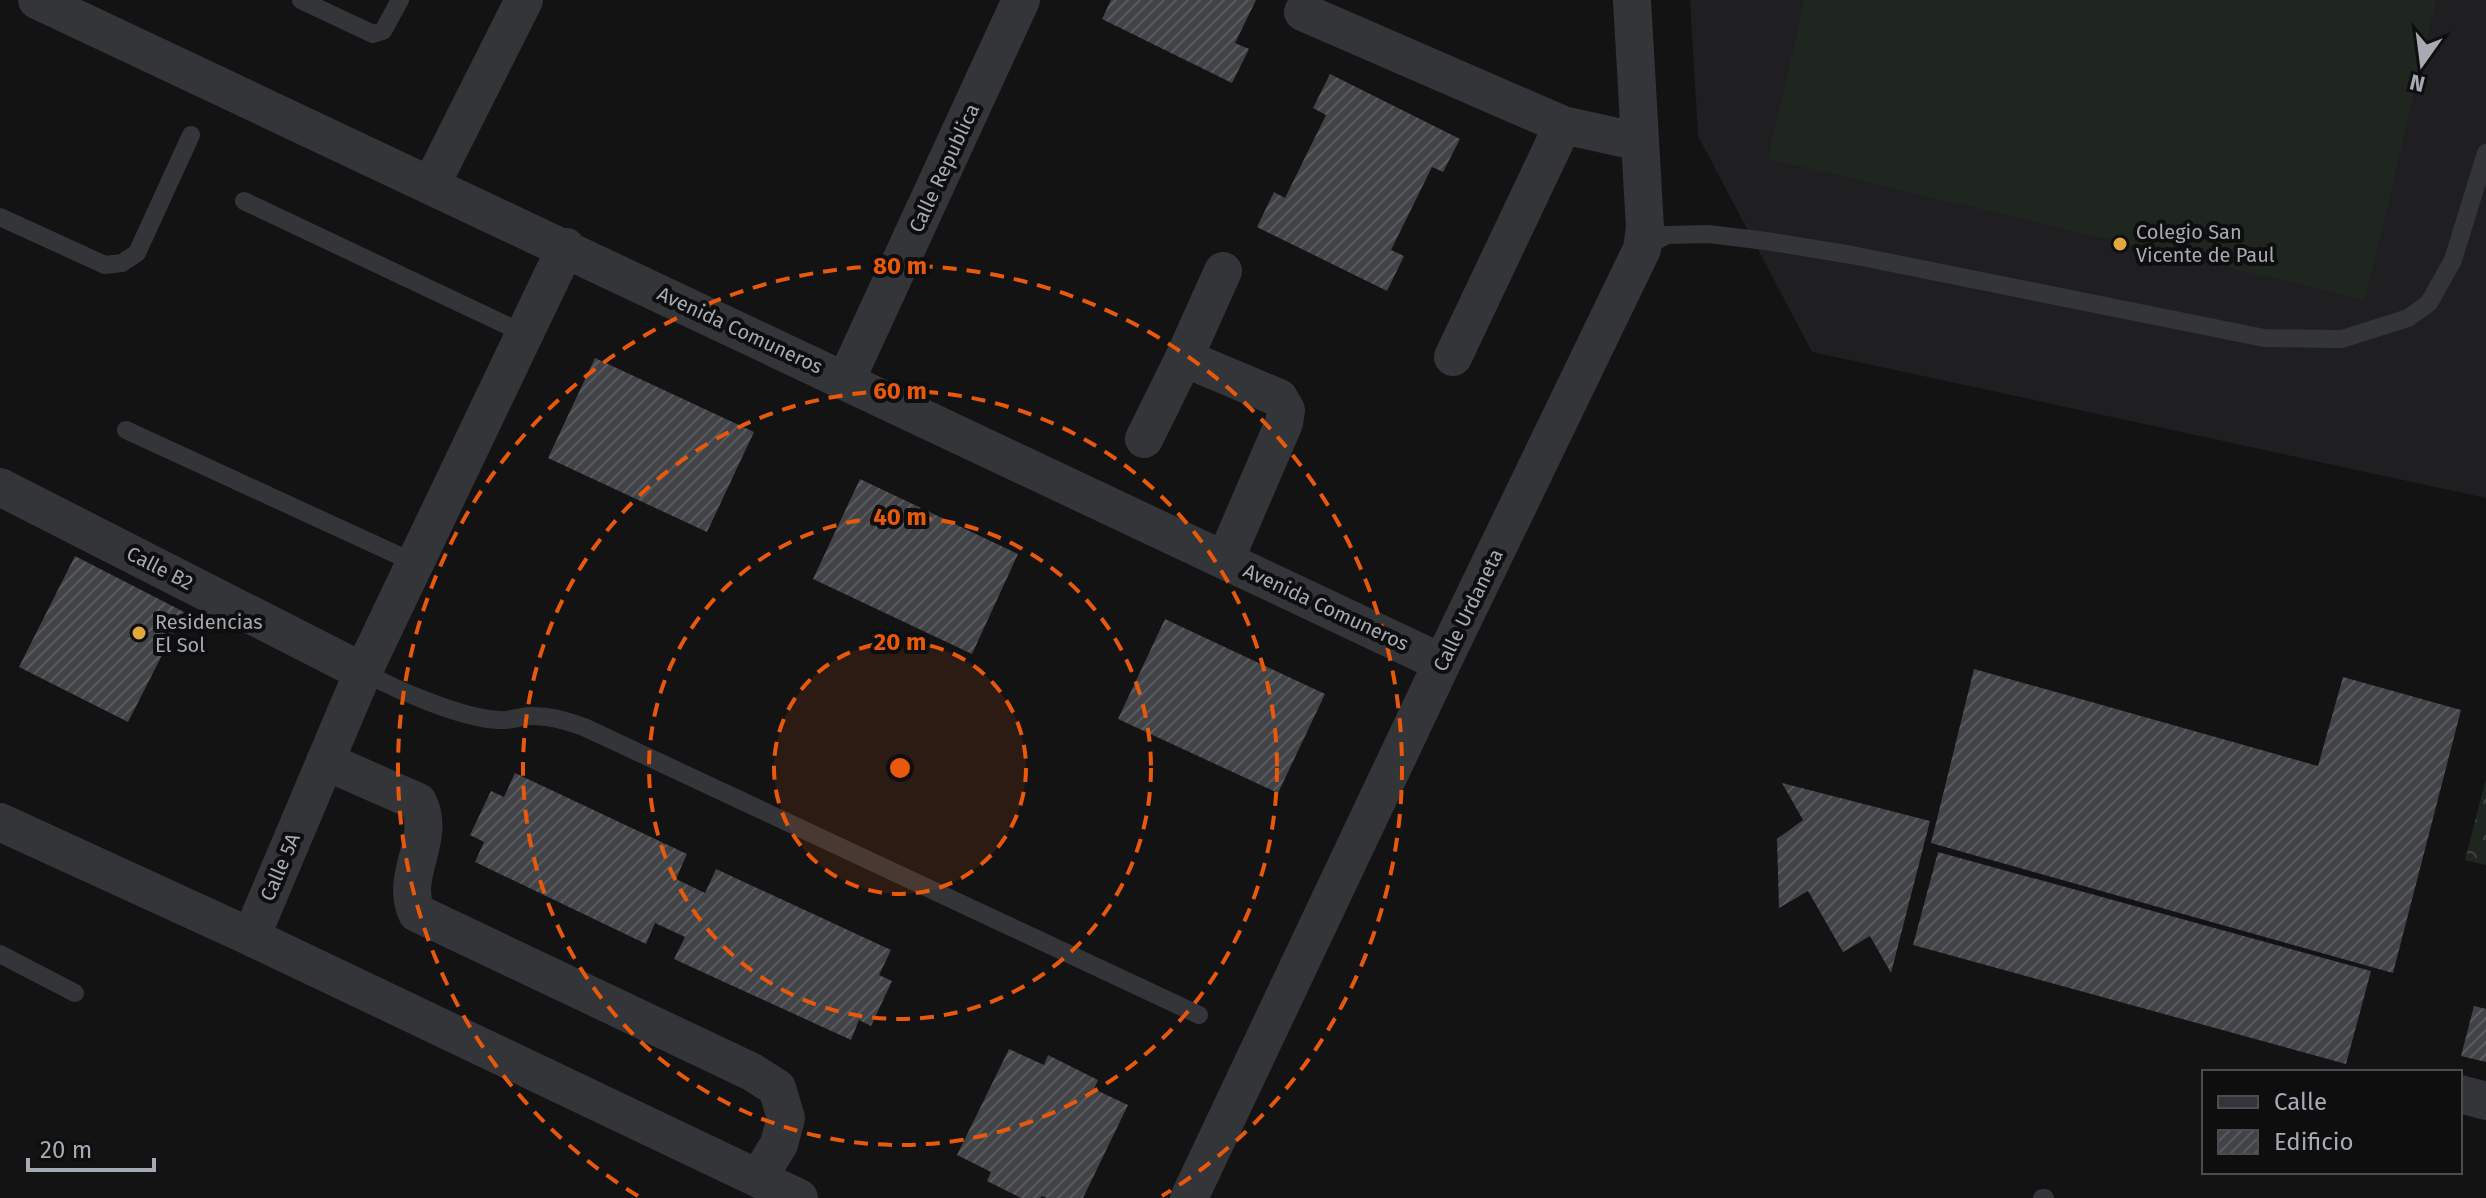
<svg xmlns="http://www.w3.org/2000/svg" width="2486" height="1198" font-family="'Fira Sans',sans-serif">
	<defs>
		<pattern id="park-crowns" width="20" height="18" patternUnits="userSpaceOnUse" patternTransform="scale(2)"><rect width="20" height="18" fill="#1f2620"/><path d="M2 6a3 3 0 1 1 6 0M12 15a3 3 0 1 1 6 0" fill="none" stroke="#3d433e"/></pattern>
		<pattern id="building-hatch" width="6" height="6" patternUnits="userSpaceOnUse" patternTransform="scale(2)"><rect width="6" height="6" fill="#424347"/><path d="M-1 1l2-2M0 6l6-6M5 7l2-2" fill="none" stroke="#5a5b5f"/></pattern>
	</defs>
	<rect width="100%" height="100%" fill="#131314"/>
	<path fill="#1f1f21" d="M1690,0H2486V498L1812,352L1698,136Z"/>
	<path fill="#1f2620" d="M1805,0H2436L2365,300L1768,159Z"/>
	<path fill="url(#park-crowns)" d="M2486,779V865L2465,860Z"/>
	<path fill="url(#building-hatch)" d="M1111,0H1256L1235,43L1249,49L1232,83L1102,19Z
		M1330,74L1460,139L1443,172L1432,167L1391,250L1404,256L1387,291L1257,227L1274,192L1285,198L1326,115L1313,108Z
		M595,358L754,432L707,532L548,458Z
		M860,479L1018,554L972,654L813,579Z
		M75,556L184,612L128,722L19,667Z
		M1165,619L1325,694L1278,793L1118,719Z
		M1974,669L2318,766L2343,677L2461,710L2393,973L1931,843Z
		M515,773L687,854L676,879L705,893L716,869L891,950L879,975L892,981L871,1026L859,1020L851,1040L674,959L685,937L655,923L646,944L475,862L484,842L470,835L491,791L504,797Z
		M1782,783L1930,821L1891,973L1870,936L1843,952L1808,891L1779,908L1777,839L1803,820Z
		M1938,852L2371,971L2346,1064L1913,945Z
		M2474,1006L2486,1009V1062L2461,1056Z
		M1009,1049L1044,1065L1048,1055L1098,1080L1094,1089L1128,1105L1083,1198H1047L1042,1196L1040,1198H1021L987,1181L991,1172L957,1155Z"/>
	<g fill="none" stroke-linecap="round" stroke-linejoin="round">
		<path stroke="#343539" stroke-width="18" d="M301,0L373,34L383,31L400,0
			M244,201L525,334
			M0,217L105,265L122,263L137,253L191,135
			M1642,249L1667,235L1708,234L1766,241L1852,255L2264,338L2342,339L2408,318L2429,303L2453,260L2486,153
			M126,430L415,563
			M363,672C397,690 461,718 498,720C509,721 519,717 529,716C549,715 566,721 584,727L1199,1015
			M0,954L75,993
			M2042,1198H2045"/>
		<path stroke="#343539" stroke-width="38" d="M37,0L1442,663
			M1303,12L1563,125L1640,142
			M431,185L524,0
			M566,247L363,672L251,937L799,1198
			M1453,357L1563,125
			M1184,358L1223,271
			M846,380L1021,0
			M1144,439L1184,358L1279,398L1286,410L1284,423L1225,560
			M0,487L363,672
			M325,761L418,802C437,840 399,875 417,913L752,1072L777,1088L786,1118L779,1144L759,1177
			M0,822L251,937
			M2460,1094L2486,1101
			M1189,1198L1442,663L1642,249L1645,228L1632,0"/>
	</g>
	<circle cx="900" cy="768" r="126" fill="#e8590c" fill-opacity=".12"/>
	<g fill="none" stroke="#e8590c" stroke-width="4" stroke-dasharray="14 10">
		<circle cx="900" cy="768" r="126"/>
		<circle cx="900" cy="768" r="251"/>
		<circle cx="900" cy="768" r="377"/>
		<path d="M638 1196A502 502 0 1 1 1162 1196"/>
	</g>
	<g fill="#e1a83d" stroke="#0e0e0f" stroke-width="3">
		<circle cx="2120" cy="244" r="8"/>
		<circle cx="139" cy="633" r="8"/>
	</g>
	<g text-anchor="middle" stroke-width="8" stroke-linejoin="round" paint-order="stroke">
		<g font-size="20" fill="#a5aab3" stroke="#0e0e0f">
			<text transform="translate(944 168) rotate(-65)" y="7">Calle Republica</text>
			<text transform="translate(740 330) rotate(25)" y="7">Avenida Comuneros</text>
			<text transform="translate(160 568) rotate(27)" y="7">Calle B2</text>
			<text transform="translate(1326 607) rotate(25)" y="7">Avenida Comuneros</text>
			<text transform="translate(1468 610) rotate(-64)" y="7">Calle Urdaneta</text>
			<text transform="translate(280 867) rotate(-67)" y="7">Calle 5A</text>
		</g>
		<g font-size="20" fill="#a5aab3" stroke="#0e0e0f" text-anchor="start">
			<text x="2136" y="239">Colegio San<tspan x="2136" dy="23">Vicente de Paul</tspan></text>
			<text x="155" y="629">Residencias<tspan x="155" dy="23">El Sol</tspan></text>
		</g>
	</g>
	<circle cx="900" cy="768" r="12" fill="#e8590c" stroke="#0e0e0f" stroke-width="4"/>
	<g font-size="24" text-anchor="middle" font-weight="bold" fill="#e8590c" stroke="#0e0e0f" stroke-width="8" stroke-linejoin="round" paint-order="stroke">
		<text x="900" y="274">80 m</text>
		<text x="900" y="399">60 m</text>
		<text x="900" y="525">40 m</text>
		<text x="900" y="650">20 m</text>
	</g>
	<rect x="2202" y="1070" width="260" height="104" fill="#0e0e0f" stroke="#4a4c51" stroke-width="2"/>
	<rect x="2218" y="1096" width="40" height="12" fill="#343539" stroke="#4a4c51" stroke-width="2"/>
	<text x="2274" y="1110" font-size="24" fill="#a5aab3">Calle</text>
	<rect x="2218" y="1130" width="40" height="24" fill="url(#building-hatch)" stroke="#4a4c51" stroke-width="2"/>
	<text x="2274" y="1150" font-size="24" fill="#a5aab3">Edificio</text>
	<g transform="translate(2422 64) rotate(194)" stroke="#0e0e0f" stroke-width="6" paint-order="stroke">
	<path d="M0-6L14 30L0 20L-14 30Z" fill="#a5aab3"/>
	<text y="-12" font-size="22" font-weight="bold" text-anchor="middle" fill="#a5aab3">N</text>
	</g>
	<path d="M28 1158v12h126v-12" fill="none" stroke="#a5aab3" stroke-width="4"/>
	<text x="40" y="1158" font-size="24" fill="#a5aab3" stroke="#0e0e0f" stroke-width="6" paint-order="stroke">20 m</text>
</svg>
